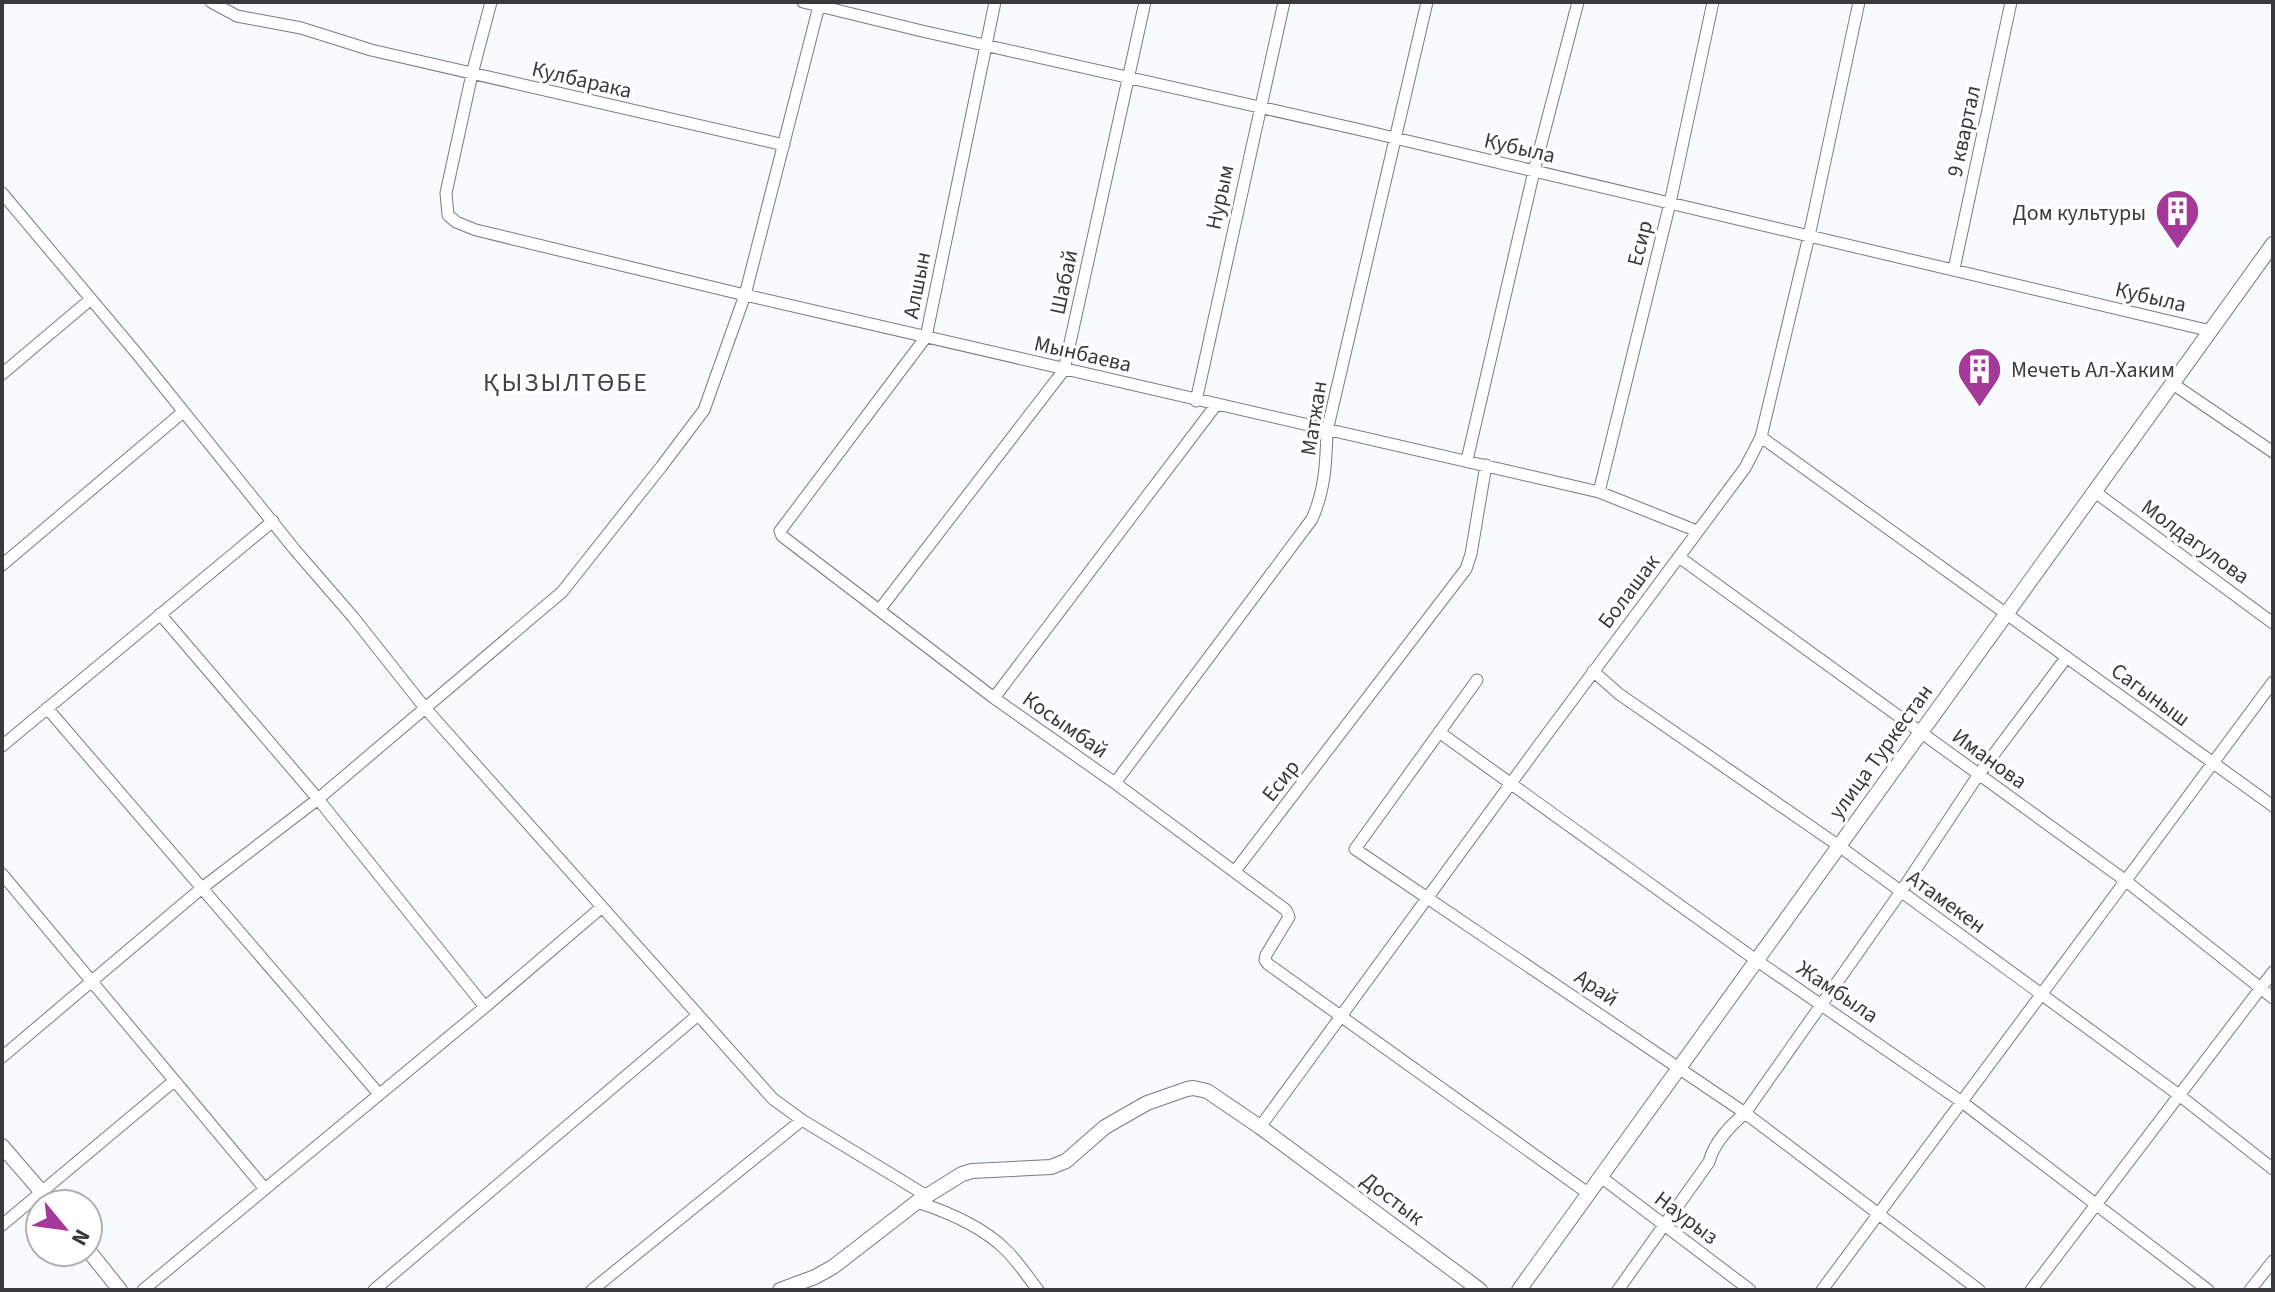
<svg xmlns="http://www.w3.org/2000/svg" width="2275" height="1292" font-family="'Source Sans 3',sans-serif">
	<rect width="100%" height="100%" fill="#f8fbfe"/>
	<g fill="none" stroke-linecap="round" stroke-linejoin="round">
		<defs>
			<path id="street" d="M211,2L237,16L301,28L371,50L784,145
				M491,2L472,74L446,193L448,215L456,222L476,230L745,295L1599,492L1697,531
				M803,2L922,31L1361,130L2211,331
				M995,2L926,337L780,531L782,536L994,698L1115,783L1286,910L1289,917L1266,955L1265,960L1268,964L1589,1194
				M2,193L138,355L295,550L353,617L425,708L773,1099L802,1120
				M1954,269L2011,2
				M2,374L91,299
				M2173,384L2273,452
				M1196,401L1284,2
				M1761,437L2273,806
				M1467,460L1534,171L1578,2
				M1599,492L1670,203L1713,2
				M2095,492L2273,623
				M1679,557L2126,881L2273,998
				M2,565L183,412
				M880,609L1064,370L1145,2
				M160,614L318,799L485,1007
				M1593,671L1619,694L1839,846L2179,1095L2273,1169
				M1477,680L1355,849L1745,1113L1979,1290
				M994,698L1216,405
				M47,708L379,1094
				M1439,732L1756,960L1962,1102L2208,1290
				M2,746L273,521
				M1115,783L1312,519C1325,490 1326,463 1327,431L1427,2
				M1235,871L1466,569L1471,554L1486,465
				M2,874L265,1189
				M2,1057L202,888L318,799L562,592L661,467L704,410L745,295L820,2
				M1260,1127L1539,745L1745,468L1761,437L1809,236L1859,2
				M1601,1177L1750,1290
				M917,1202C948,1212 983,1227 1006,1250C1018,1262 1028,1277 1038,1290
				M2,1225L174,1081
				M143,1290L485,1007L602,907
				M374,1290L698,1015
				M592,1290L802,1120L927,1196
				M1618,1290L1709,1162C1714,1142 1730,1126 1745,1113L1900,893L1979,774L2066,658
				M1822,1290L2273,682
				M2031,1290L2273,972
				M2250,1290L2273,1261"/>
			<path id="secondary" d="M2,1146L52,1204
				M88,1250L120,1290
				M780,1290L815,1277L833,1267L917,1202L962,1174L972,1171L1051,1167L1066,1161L1105,1127L1147,1103L1187,1089L1193,1088L1207,1091L1260,1127L1480,1290
				M1519,1290L2273,244"/>
		</defs>
		<use href="#street" stroke="#787b7f" stroke-width="13"/>
		<use href="#secondary" stroke="#787b7f" stroke-width="16"/>
		<use href="#street" stroke="#fff" stroke-width="11"/>
		<use href="#secondary" stroke="#fff" stroke-width="14"/>
	</g>
	<defs>
		<symbol id="building-pin" viewBox="-11 -11 22 30"><path d="M0 17L-7.5 6A9.5 9.5 0 1 1 7.5 6Z" fill="#a4399a" stroke="#fff"/><path d="M-4-6H4V6H1V3H-1V6H-4ZM-2.5-4.3h1.7v1.8h-1.7ZM.8-4.3h1.7v1.8H.8ZM-2.5-1h1.7V.8h-1.7ZM.8-1h1.7V.8H.8Z" fill="#fff"/></symbol>
	</defs>
	<g fill-rule="evenodd">
		<use href="#building-pin" x="2152" y="186" width="51" height="69"/>
		<use href="#building-pin" x="1954" y="344" width="51" height="69"/>
	</g>
	<g text-anchor="middle" stroke-width="6" stroke-linejoin="round" paint-order="stroke">
		<g font-size="22" fill="#393a3c" stroke="#fff">
			<text transform="translate(582 79) rotate(13)" y="8">Кулбарака</text>
			<text transform="translate(1963 131) rotate(-78)" y="8">9 квартал</text>
			<text transform="translate(1520 147) rotate(13)" y="8">Кубыла</text>
			<text transform="translate(1219 197) rotate(-78)" y="8">Нурым</text>
			<text transform="translate(1639 243) rotate(-76)" y="8">Есир</text>
			<text transform="translate(1063 282) rotate(-78)" y="8">Шабай</text>
			<text transform="translate(916 285) rotate(-79)" y="8">Алшын</text>
			<text transform="translate(2151 296) rotate(13)" y="8">Кубыла</text>
			<text transform="translate(1083 353) rotate(13)" y="8">Мынбаева</text>
			<text transform="translate(1313 418) rotate(-81)" y="8">Матжан</text>
			<text transform="translate(2196 541) rotate(36)" y="8">Молдагулова</text>
			<text transform="translate(1628 591) rotate(-53)" y="8">Болашак</text>
			<text transform="translate(2151 694) rotate(36)" y="8">Сагыныш</text>
			<text transform="translate(1066 724) rotate(35)" y="8">Косымбай</text>
			<text transform="translate(1880 751) rotate(-54)" y="8">улица Туркестан</text>
			<text transform="translate(1990 758) rotate(36)" y="8">Иманова</text>
			<text transform="translate(1280 780) rotate(-52)" y="8">Есир</text>
			<text transform="translate(1947 901) rotate(36)" y="8">Атамекен</text>
			<text transform="translate(1597 987) rotate(34)" y="8">Арай</text>
			<text transform="translate(1838 991) rotate(34)" y="8">Жамбыла</text>
			<text transform="translate(1393 1198) rotate(37)" y="8">Достык</text>
			<text transform="translate(1687 1217) rotate(37)" y="8">Наурыз</text>
		</g>
		<g font-size="22" fill="#393a3c" stroke="#fff" text-anchor="end">
			<text x="2146" y="220">Дом культуры</text>
			<text x="2011" y="377" text-anchor="start">Мечеть Ал-Хаким</text>
		</g>
		<g font-size="26" letter-spacing="2" fill="#3f4246" stroke="#fff">
			<text x="566" y="391">ҚЫЗЫЛТӨБЕ</text>
		</g>
	</g>
	<rect width="2275" height="1292" fill="none" stroke="#393a3c" stroke-width="8"/>
	<g transform="translate(64 1228) rotate(119)"><circle r="38" fill="#ffffff" stroke="#b0b0b1" stroke-width="2"/>
	<path d="M0-6L14 30L0 20L-14 30Z" fill="#a4399a"/>
	<text y="-12" font-size="22" font-weight="bold" text-anchor="middle" fill="#393a3c">N</text>
	</g>
</svg>
